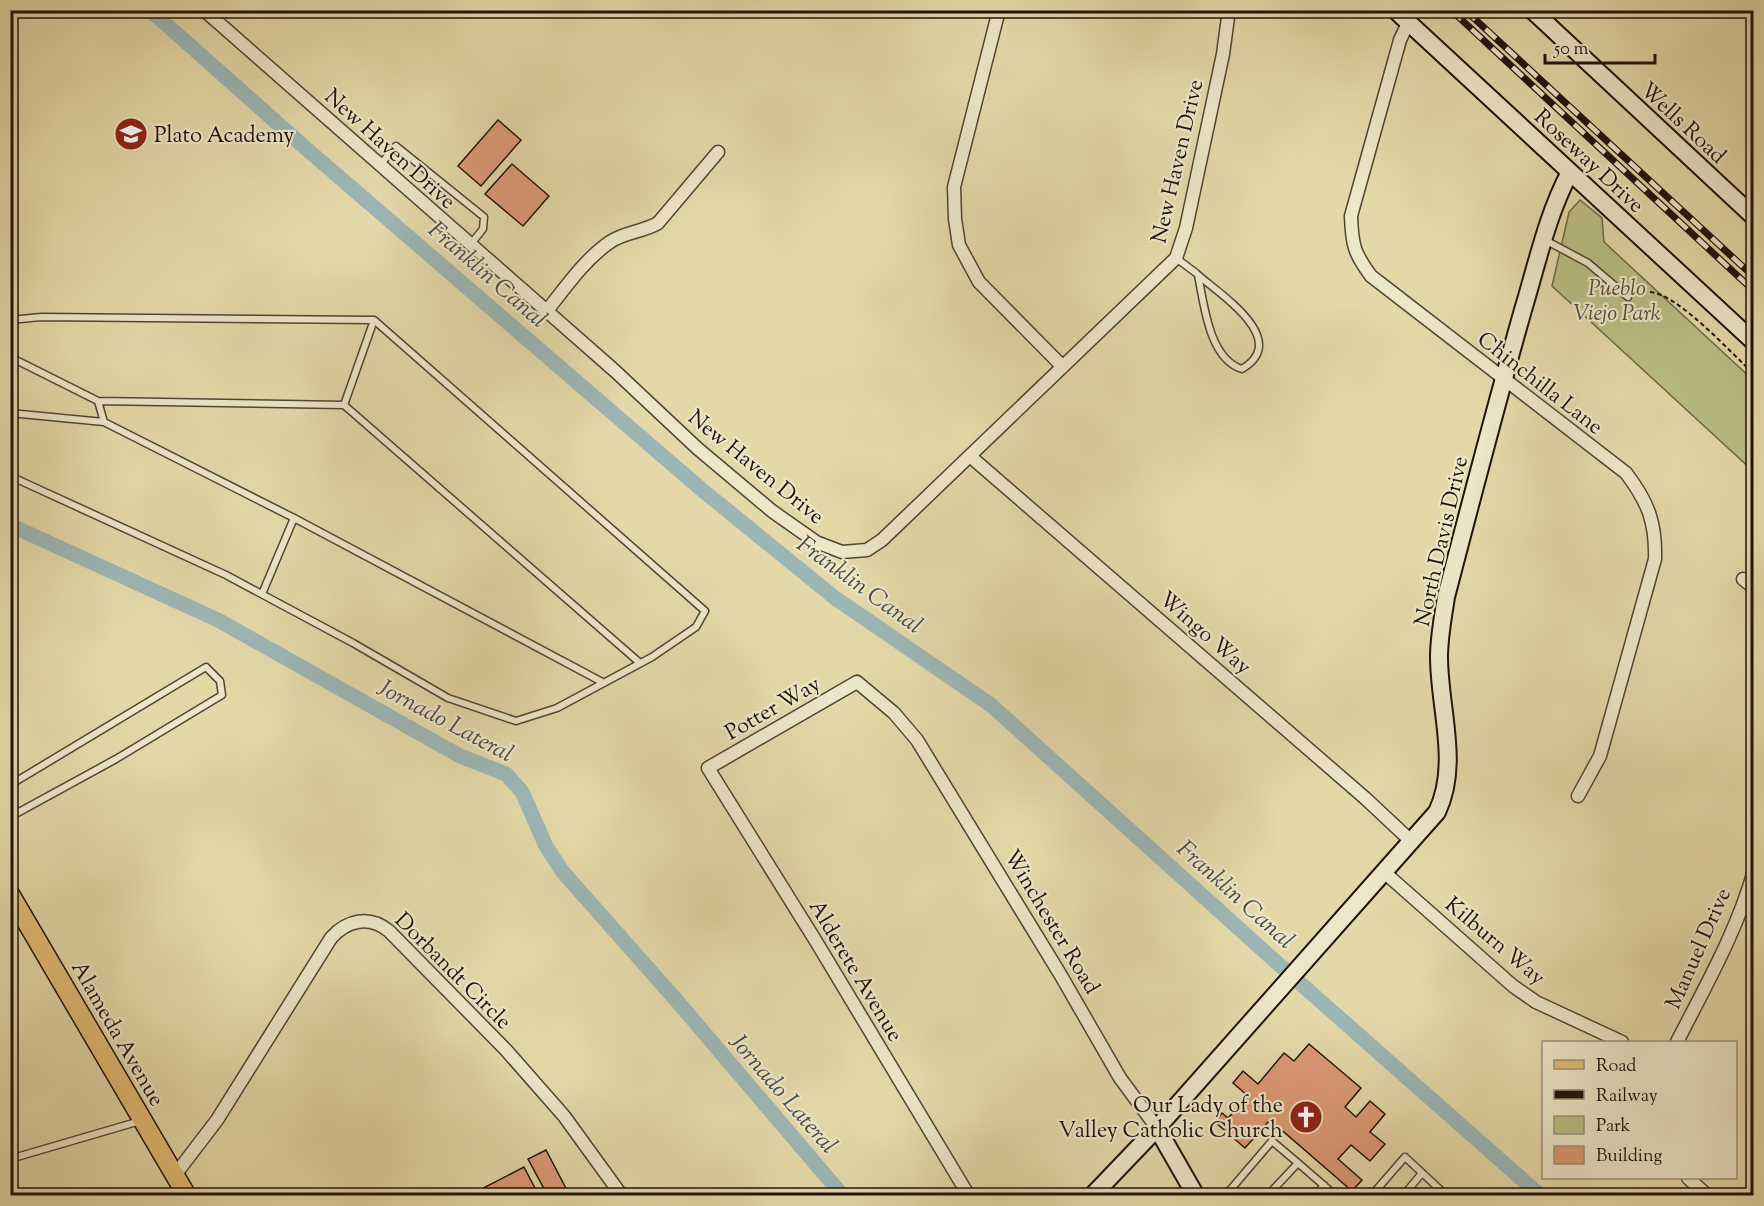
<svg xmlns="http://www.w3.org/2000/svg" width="1764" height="1206" font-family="'Sorts Mill Goudy',serif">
	<rect width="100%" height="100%" fill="#e4d8a9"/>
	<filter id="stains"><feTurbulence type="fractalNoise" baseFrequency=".00333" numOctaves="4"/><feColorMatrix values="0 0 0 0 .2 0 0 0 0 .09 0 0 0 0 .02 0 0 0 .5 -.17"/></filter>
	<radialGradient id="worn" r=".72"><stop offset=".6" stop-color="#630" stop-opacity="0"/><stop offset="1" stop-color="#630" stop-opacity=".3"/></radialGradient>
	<path fill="#babd84" stroke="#6d6848" stroke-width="1.5" d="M1580,200L1602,218L1604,242L1753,380V471L1552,286L1569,212Z"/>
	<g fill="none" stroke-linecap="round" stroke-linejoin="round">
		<path stroke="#9cb6b5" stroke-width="15" d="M150,10L302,145L701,489L835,598L991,705L1275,961L1541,1196
			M10,525L218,620L460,756L506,774L522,792L546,846L562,871L677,1001L843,1196"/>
	</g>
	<path fill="#dc9975" stroke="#20120d" stroke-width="1.5" d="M498,120L521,140L481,186L458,166Z
		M512,164L549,196L523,226L485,194Z
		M1309,1044L1361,1088L1345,1107L1356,1117L1370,1101L1385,1114L1370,1132L1385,1144L1370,1161L1351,1145L1338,1159L1362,1180L1352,1191L1270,1120L1245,1148L1215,1122L1222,1113L1228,1118L1248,1096L1233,1083L1243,1071L1258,1084L1284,1053L1294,1061Z
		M546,1150L570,1196H548L528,1159Z
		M524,1167L537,1192L531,1196H468Z"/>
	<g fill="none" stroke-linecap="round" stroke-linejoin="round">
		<defs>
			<path id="lane" d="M380,165L396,146L484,217L483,229L470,245
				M1545,240L1588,263L1628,297
				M1176,258L1196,273L1198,275C1221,295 1291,340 1242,369C1209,359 1204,304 1198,275
				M10,320L41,317L374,320L705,611L696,627L652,657L557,708L516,721L448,698L353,643L226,575L10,476
				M10,357L98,401L344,405L640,663
				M98,401L104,422
				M344,405L374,320
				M10,413L104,422L294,518L604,683
				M262,594L294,518
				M10,785L206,667L220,681L222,695L116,759L10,817
				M10,1159L140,1121
				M1225,1196L1272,1141L1298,1163
				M1267,1196L1298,1163L1336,1196
				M1315,1196L1324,1185
				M1371,1196L1405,1157L1447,1196
				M1403,1196L1422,1173"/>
			<path id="street" d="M204,10L615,371L697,448L772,511L816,542L842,552L867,550L882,540L1176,258L1186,228L1223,54L1229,10
				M999,10L954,187L955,219L959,245L979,282L1062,366
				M1408,23L1400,40L1351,216C1352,245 1354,253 1371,276L1626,473C1648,502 1656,522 1655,559L1600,756L1578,796
				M546,312C565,288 584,260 610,242C624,232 643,232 658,223L718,152
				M971,457L1365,798L1412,842
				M1743,579L1754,588
				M1384,872L1513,986L1536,1002L1622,1042
				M1677,1042C1705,987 1737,931 1754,871
				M175,1175L217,1120L331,938C347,920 369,915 389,931L506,1050L564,1116L622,1196
				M1688,1178L1708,1196
				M969,1196L817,943L708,768L857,682L894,713L917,740L1060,974L1120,1078L1157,1128"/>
			<path id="secondary" d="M1395,10L1754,342
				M1532,10L1754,217
				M1157,1128L1196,1196
				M1092,1196L1157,1128L1437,812C1460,764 1439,708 1439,657C1439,637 1443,617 1446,597C1471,501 1496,405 1523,310C1537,264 1547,215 1570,172"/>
			<path id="primary" d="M10,894L187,1196"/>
		</defs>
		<use href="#lane" stroke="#514434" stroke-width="9"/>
		<use href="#street" stroke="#514434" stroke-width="15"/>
		<use href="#secondary" stroke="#20120d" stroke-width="20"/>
		<use href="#primary" stroke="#20120d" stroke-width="21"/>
		<path stroke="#20120d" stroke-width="2" stroke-dasharray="4.5 3" stroke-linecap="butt" d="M1650,292C1678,294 1731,353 1754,374"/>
		<use href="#lane" stroke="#ede6c7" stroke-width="6"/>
		<use href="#street" stroke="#ede6c7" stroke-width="12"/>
		<use href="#secondary" stroke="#ede6c7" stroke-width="16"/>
		<use href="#primary" stroke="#e2bc74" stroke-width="18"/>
		<defs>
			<path id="rail" d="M1451,10L1754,291
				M1465,10L1754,277"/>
		</defs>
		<use href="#rail" stroke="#20120d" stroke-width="7"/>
		<use href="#rail" stroke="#ede6c7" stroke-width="4.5" stroke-dasharray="14" stroke-linecap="butt"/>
	</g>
	<defs>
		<symbol id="school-disc" viewBox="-11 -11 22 22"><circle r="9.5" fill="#8f2418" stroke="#ede6c7"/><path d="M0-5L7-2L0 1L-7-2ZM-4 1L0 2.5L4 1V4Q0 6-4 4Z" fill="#fff"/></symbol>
		<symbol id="church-disc" viewBox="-11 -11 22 22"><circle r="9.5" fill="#8f2418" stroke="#ede6c7"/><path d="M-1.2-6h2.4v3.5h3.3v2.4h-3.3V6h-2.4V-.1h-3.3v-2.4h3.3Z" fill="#fff"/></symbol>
	</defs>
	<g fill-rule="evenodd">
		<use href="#school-disc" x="112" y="115" width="38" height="38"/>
		<use href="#church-disc" x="1287" y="1098" width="38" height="38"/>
	</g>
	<g text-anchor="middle" stroke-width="4.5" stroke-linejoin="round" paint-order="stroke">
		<g font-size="22" fill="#20120d" stroke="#ede6c7">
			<text transform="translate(1684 122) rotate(43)" y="8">Wells Road</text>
			<text transform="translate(391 148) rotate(42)" y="8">New Haven Drive</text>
			<text transform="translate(1590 160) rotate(43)" y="8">Roseway Drive</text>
			<text transform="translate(1176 161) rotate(-77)" y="8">New Haven Drive</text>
			<text transform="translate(1541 382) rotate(38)" y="8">Chinchilla Lane</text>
			<text transform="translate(757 466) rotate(39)" y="8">New Haven Drive</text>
			<text transform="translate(1440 541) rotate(-77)" y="8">North Davis Drive</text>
			<text transform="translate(1206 632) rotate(41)" y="8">Wingo Way</text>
			<text transform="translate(772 707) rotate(-30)" y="8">Potter Way</text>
			<text transform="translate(1053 921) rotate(59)" y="8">Winchester Road</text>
			<text transform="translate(1496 940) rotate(40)" y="8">Kilburn Way</text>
			<text transform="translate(1697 948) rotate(-66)" y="8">Manuel Drive</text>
			<text transform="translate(454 970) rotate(45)" y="8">Dorbandt Circle</text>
			<text transform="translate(857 970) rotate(59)" y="8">Alderete Avenue</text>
			<text transform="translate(119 1033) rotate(60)" y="8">Alameda Avenue</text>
		</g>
		<g font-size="22" fill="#20120d" stroke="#ede6c7" text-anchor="start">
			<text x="154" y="142">Plato Academy</text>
			<text x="1283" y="1112" text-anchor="end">Our Lady of the<tspan x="1283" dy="25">Valley Catholic Church</tspan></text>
		</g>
		<g font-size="22" font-style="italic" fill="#564e37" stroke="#ede6c7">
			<text x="1617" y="295">Pueblo<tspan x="1617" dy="25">Viejo Park</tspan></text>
		</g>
		<g font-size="24" font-style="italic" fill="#4b4b48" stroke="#ede6c7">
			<text transform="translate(488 274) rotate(41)" y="8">Franklin Canal</text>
			<text transform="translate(860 584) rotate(36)" y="8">Franklin Canal</text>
			<text transform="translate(446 720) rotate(28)" y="8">Jornado Lateral</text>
			<text transform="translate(1236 894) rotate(42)" y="8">Franklin Canal</text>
			<text transform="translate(784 1093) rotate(49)" y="8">Jornado Lateral</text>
		</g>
	</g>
	<rect width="1764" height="1206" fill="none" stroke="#e4d8a9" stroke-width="36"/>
	<rect x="12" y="12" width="1740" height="1182" fill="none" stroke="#20120d" stroke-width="3"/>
	<rect x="18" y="18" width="1728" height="1170" fill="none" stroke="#20120d" stroke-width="1.5"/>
	<rect x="1542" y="1041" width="195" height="138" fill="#ede6c7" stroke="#9b917d" stroke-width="1.5"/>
	<rect x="1554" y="1060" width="30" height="9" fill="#e2bc74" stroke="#9b917d" stroke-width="1.5"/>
	<text x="1596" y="1071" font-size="18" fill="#20120d">Road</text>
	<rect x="1554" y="1090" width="30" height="9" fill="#20120d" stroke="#9b917d" stroke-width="1.5"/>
	<text x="1596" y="1101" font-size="18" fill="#20120d">Railway</text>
	<rect x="1554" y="1116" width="30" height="18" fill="#babd84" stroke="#9b917d" stroke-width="1.5"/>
	<text x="1596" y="1131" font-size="18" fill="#20120d">Park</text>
	<rect x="1554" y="1146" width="30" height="18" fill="#dc9975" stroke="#9b917d" stroke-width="1.5"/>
	<text x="1596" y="1161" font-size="18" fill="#20120d">Building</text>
	<path d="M1545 54v9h110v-9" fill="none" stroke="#20120d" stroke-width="3"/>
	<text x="1554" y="54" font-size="18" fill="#20120d" stroke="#ede6c7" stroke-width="4.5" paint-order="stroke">50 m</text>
	<rect width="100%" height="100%" filter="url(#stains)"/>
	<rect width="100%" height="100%" fill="url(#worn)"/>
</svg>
